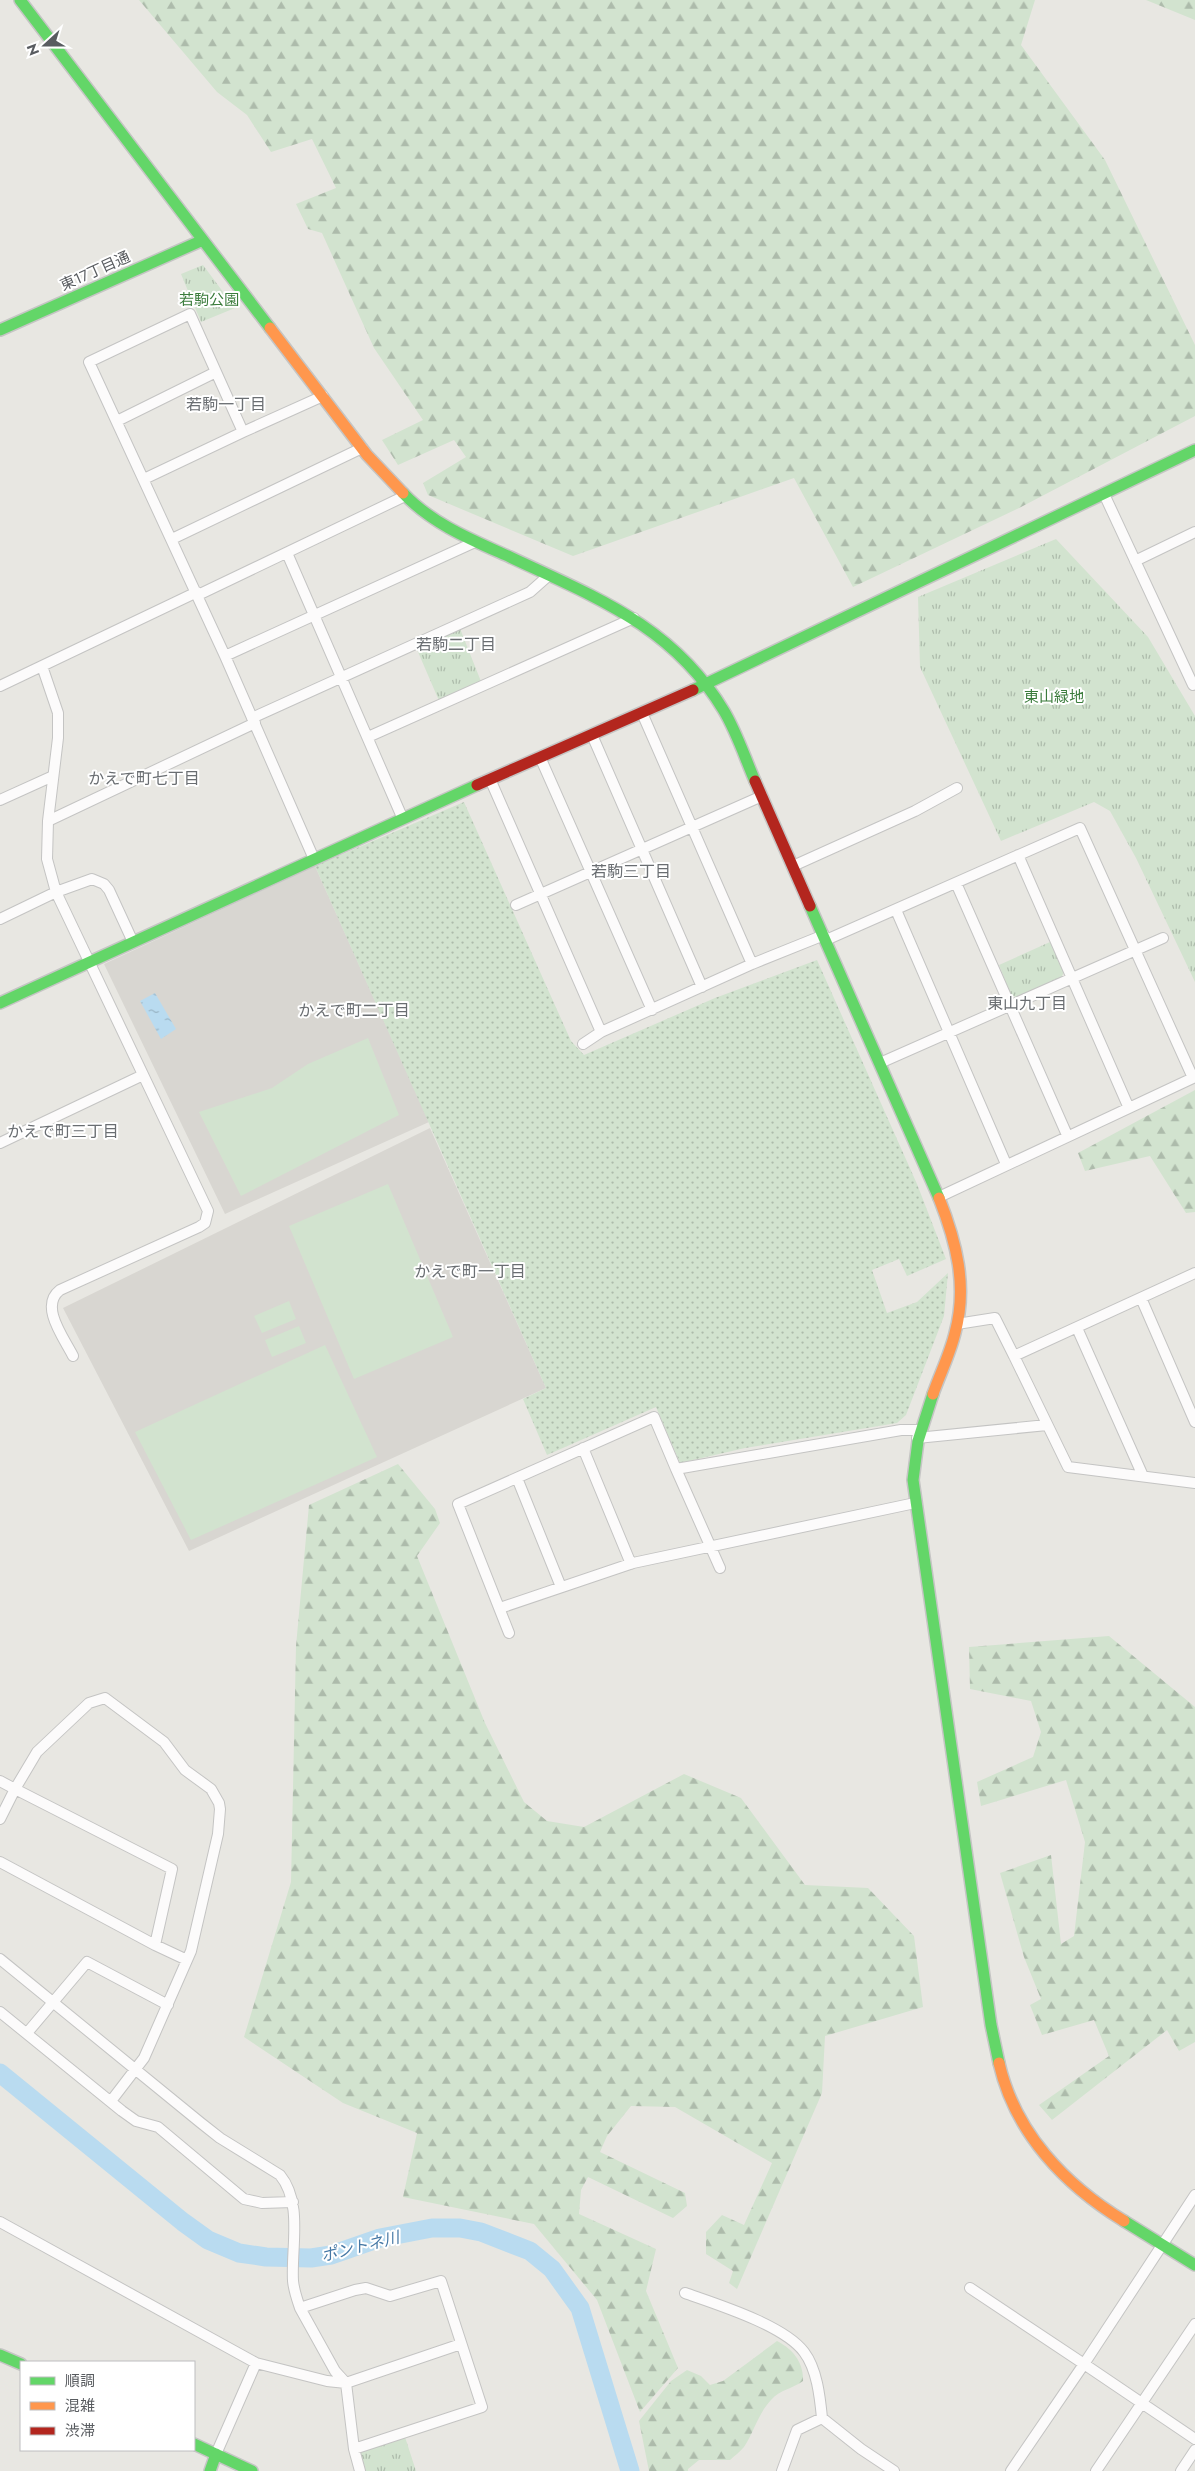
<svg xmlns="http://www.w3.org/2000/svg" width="1195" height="2471" font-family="Jost,'Noto Sans JP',sans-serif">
	<defs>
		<pattern id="grass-dots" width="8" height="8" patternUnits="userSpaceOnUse" patternTransform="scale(1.25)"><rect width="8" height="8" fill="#d2e3cf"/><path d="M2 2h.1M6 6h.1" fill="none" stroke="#adbbab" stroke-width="1.8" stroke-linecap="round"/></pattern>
		<pattern id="forest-firs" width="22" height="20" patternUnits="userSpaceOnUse" patternTransform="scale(1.25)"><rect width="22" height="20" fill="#d2e3cf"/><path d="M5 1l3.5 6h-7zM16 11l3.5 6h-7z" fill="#adbbab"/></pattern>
		<pattern id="park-tufts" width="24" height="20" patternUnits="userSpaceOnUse" patternTransform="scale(1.25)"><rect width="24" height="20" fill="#d2e3cf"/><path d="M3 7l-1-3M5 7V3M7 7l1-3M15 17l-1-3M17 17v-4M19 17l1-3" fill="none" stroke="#adbbab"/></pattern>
		<pattern id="water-ripples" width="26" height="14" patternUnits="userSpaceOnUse" patternTransform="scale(1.25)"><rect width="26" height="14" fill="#b9dbf0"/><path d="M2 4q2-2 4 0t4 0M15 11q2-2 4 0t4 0" fill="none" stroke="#99b5c6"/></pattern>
	</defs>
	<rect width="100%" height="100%" fill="#e8e7e2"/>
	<path fill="#d8d6d1" d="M315,866L429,1122L225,1214L104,964Z
		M430,1128L546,1388L189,1551L63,1308Z"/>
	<path fill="url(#grass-dots)" d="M464,802L571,1041L584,1055L715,998L817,960L917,1184L946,1259L907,1276L899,1259L872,1270L887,1313L917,1302L948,1273L944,1316L906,1415L897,1423L745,1448L680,1463L656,1407L547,1455L523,1399L546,1388L315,866Z"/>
	<path fill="url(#forest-firs)" d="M139,0H1035L1021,45L1105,160L1195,345V416L1021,507L853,587L794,478L573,556L428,495L423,483L466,457L454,440L398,465L382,440L423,420L374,348L322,233L308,229L296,204L336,188L312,139L271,152L247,115L217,92Z
		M1147,0H1195V20L1146,0Z
		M1195,1090V1212L1186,1213L1150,1156L1085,1171L1078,1153Z
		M398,1464L435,1509L440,1523L417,1556L485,1723L524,1802L547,1821L584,1827L684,1774L741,1798L805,1885L868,1888L914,1936L923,2007L825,2036L822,2093L737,2289L729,2283L733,2271L706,2254V2232L722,2215L744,2225L772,2163L675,2107L631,2106L607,2136L600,2152L685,2193L687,2206L673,2218L588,2177L581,2190L579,2214L656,2249L646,2291L678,2368L640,2412L597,2300L534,2224L403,2197L417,2133L343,2103L244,2037L291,1882L296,1646L309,1505Z
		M1109,1636L1195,1707V2042L1179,2051L1167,2030L1052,2120L1039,2105L1109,2056L1094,2020L1042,2035L1030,2005L1041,1999L1024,1957L1000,1873L1051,1855L1061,1944L1074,1936L1085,1842L1066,1780L981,1806L977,1782L1033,1757L1041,1732L1031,1701L970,1689L969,1647Z
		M777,2341C793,2349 804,2363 803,2381C792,2389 781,2389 771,2400C758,2414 754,2432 744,2447C740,2452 734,2456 730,2460H699L688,2469V2471H649L639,2421L671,2381L687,2370L701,2376L710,2385L723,2381Z"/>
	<path fill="url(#park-tufts)" d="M203,265L235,308L201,322L181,274Z
		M1056,539L1148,637L1195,716V982L1136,858L1110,811L1094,802L1001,841L920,667L918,597Z
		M459,626L482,684L440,703L415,645Z
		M1050,942L1064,972L1061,978L1016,997L1011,995L999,965Z
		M405,2437L416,2471H364L358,2451Z"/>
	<path fill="#d2e3cf" d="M368,1038L399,1115L241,1196L199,1112L272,1088L308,1064Z
		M388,1184L453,1337L354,1379L289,1226Z
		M289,1301L296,1319L262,1333L254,1316Z
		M299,1326L306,1343L272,1357L265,1340Z
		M325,1345L377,1457L191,1540L135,1432Z"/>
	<path fill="url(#water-ripples)" d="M155,993L176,1029L161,1039L140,1001Z"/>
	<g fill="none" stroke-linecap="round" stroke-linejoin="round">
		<path stroke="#b9dbf0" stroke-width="19" d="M0,2073L183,2222L208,2240L239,2253L266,2257L311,2258L331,2255L380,2238L432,2228H460L481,2232L530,2251L552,2269L580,2308L630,2471"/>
		<defs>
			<path id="street" d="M117,421L216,372
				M144,479L243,432
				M1104,494L1193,685L1195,684
				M172,539L362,448
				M287,553L402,817
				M1135,561L1195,532
				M198,595L405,496
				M225,656L475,542
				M42,666L58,713V738L48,821L47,859L56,892L208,1211L205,1223L199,1227L60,1290C39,1306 64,1338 73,1356
				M0,686L197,592
				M642,713L752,964
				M252,718L530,592L548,576
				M592,735L702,987
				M368,737L634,618
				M540,757L652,1010
				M490,779L601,1032L752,964L824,935
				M0,800L53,776
				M48,821L255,723
				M1018,855L1128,1106
				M314,859L225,656L89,362L190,314L243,432L323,396
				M793,866L915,811L957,788
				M956,883L1067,1135
				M516,905L762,796
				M896,910L1006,1164
				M0,919L56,892L92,879L104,884L109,890L133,942
				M826,940L1080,828L1193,1078L939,1197
				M583,1044L601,1032
				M880,1063L1163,938
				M0,1143L143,1075
				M1141,1298L1195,1422
				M957,1324L995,1318L1014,1356L1195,1273
				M1077,1328L1143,1476
				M1014,1356L1068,1467L1195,1483
				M917,1438L1047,1425
				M583,1448L631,1564
				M676,1469L720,1568
				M517,1478L561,1587
				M500,1608L633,1563L915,1503
				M509,1633L458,1504L654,1417L676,1469L901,1430H919
				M0,1781L15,1789L37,1752L89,1703L105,1698L164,1742L185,1770L211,1789L219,1803L220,1809L218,1834L191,1951L144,2058L111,2101
				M0,1819L15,1789L172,1869L155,1945
				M0,1862L155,1945L187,1960
				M0,1959L201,2123L220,2138L280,2175C303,2203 291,2247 293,2281C294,2291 297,2299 300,2308L355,2290L366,2288L390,2296L441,2281L482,2407L354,2449L360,2471
				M0,2012L122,2111L136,2121L158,2127L244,2199L262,2203L293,2202
				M27,2033L87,1962L168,2005
				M0,2222L256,2363L327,2381L346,2383L335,2371L300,2308
				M970,2288L1084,2364L1195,2195
				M685,2293C716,2304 784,2325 804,2352C817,2369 820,2397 822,2418
				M354,2449L346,2383L461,2344
				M216,2454L256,2363
				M782,2471L797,2430L822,2418L861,2449L894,2471
				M1011,2471L1084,2364L1195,2439
				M1096,2471L1195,2324
				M1181,2471L1195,2450"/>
			<path id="fast" d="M20,0L270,328
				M0,330L203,240
				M403,493C432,524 472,540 510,557C595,597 673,626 724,711C737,733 745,758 755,781
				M693,690L1195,450
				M810,906L939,1198
				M0,1003L477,785
				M933,1394L918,1441L913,1480L991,2025L999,2063
				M1124,2221L1195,2265
				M0,2355L21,2364
				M194,2444L252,2471
				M210,2471L216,2454"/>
			<path id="slow" d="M270,328L367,455L403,493
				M933,1394C940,1374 950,1354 955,1333C968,1286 956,1241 939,1198
				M999,2063C1015,2133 1065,2185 1124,2221"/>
			<path id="jam" d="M755,781L810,906
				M477,785L693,690"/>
		</defs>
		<use href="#street" stroke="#c4c4c3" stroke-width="12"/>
		<use href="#fast" stroke="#c5c5c4" stroke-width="14"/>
		<use href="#slow" stroke="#c5c5c4" stroke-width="14"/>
		<use href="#jam" stroke="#c5c5c4" stroke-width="14"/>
		<use href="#street" stroke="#fcfbfb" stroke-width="10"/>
		<use href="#fast" stroke="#63d668" stroke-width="11"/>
		<use href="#slow" stroke="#ff974d" stroke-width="11"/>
		<use href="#jam" stroke="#b3261e" stroke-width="11"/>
	</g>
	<g text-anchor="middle" stroke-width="4" stroke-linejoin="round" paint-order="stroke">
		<g font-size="15" fill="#595c60" stroke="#fff">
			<text transform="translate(95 271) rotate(-24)" y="5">東17丁目通</text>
		</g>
		<g font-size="15" fill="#3b7c3c" stroke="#fff">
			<text x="209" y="305">若駒公園</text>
			<text x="1054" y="702">東山緑地</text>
		</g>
		<g font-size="16" fill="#6a6e72" stroke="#fff">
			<text x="226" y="410">若駒一丁目</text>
			<text x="456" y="650">若駒二丁目</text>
			<text x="144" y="784">かえで町七丁目</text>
			<text x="631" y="877">若駒三丁目</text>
			<text x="1027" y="1009">東山九丁目</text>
			<text x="354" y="1016">かえで町二丁目</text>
			<text x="63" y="1137">かえで町三丁目</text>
			<text x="470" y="1277">かえで町一丁目</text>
		</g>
		<g font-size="16" font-style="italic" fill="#4578a5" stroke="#fff">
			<text transform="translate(360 2246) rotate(-14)" y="6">ポントネ川</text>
		</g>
	</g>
	<rect x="20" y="2361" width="175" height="90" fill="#ffffff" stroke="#bdbebf"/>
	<rect x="30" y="2377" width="25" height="8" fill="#63d668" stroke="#bdbebf"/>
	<text x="65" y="2386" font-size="15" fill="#595c60">順調</text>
	<rect x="30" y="2402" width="25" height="8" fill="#ff974d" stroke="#bdbebf"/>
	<text x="65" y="2411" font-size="15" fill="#595c60">混雑</text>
	<rect x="30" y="2427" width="25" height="8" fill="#b3261e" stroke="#bdbebf"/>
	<text x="65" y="2436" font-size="15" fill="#595c60">渋滞</text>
	<g transform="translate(45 45) rotate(249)" stroke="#ffffff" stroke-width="4" paint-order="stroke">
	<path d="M0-4L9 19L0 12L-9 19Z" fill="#595c60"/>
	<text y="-8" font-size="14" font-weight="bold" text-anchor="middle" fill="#595c60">N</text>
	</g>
</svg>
